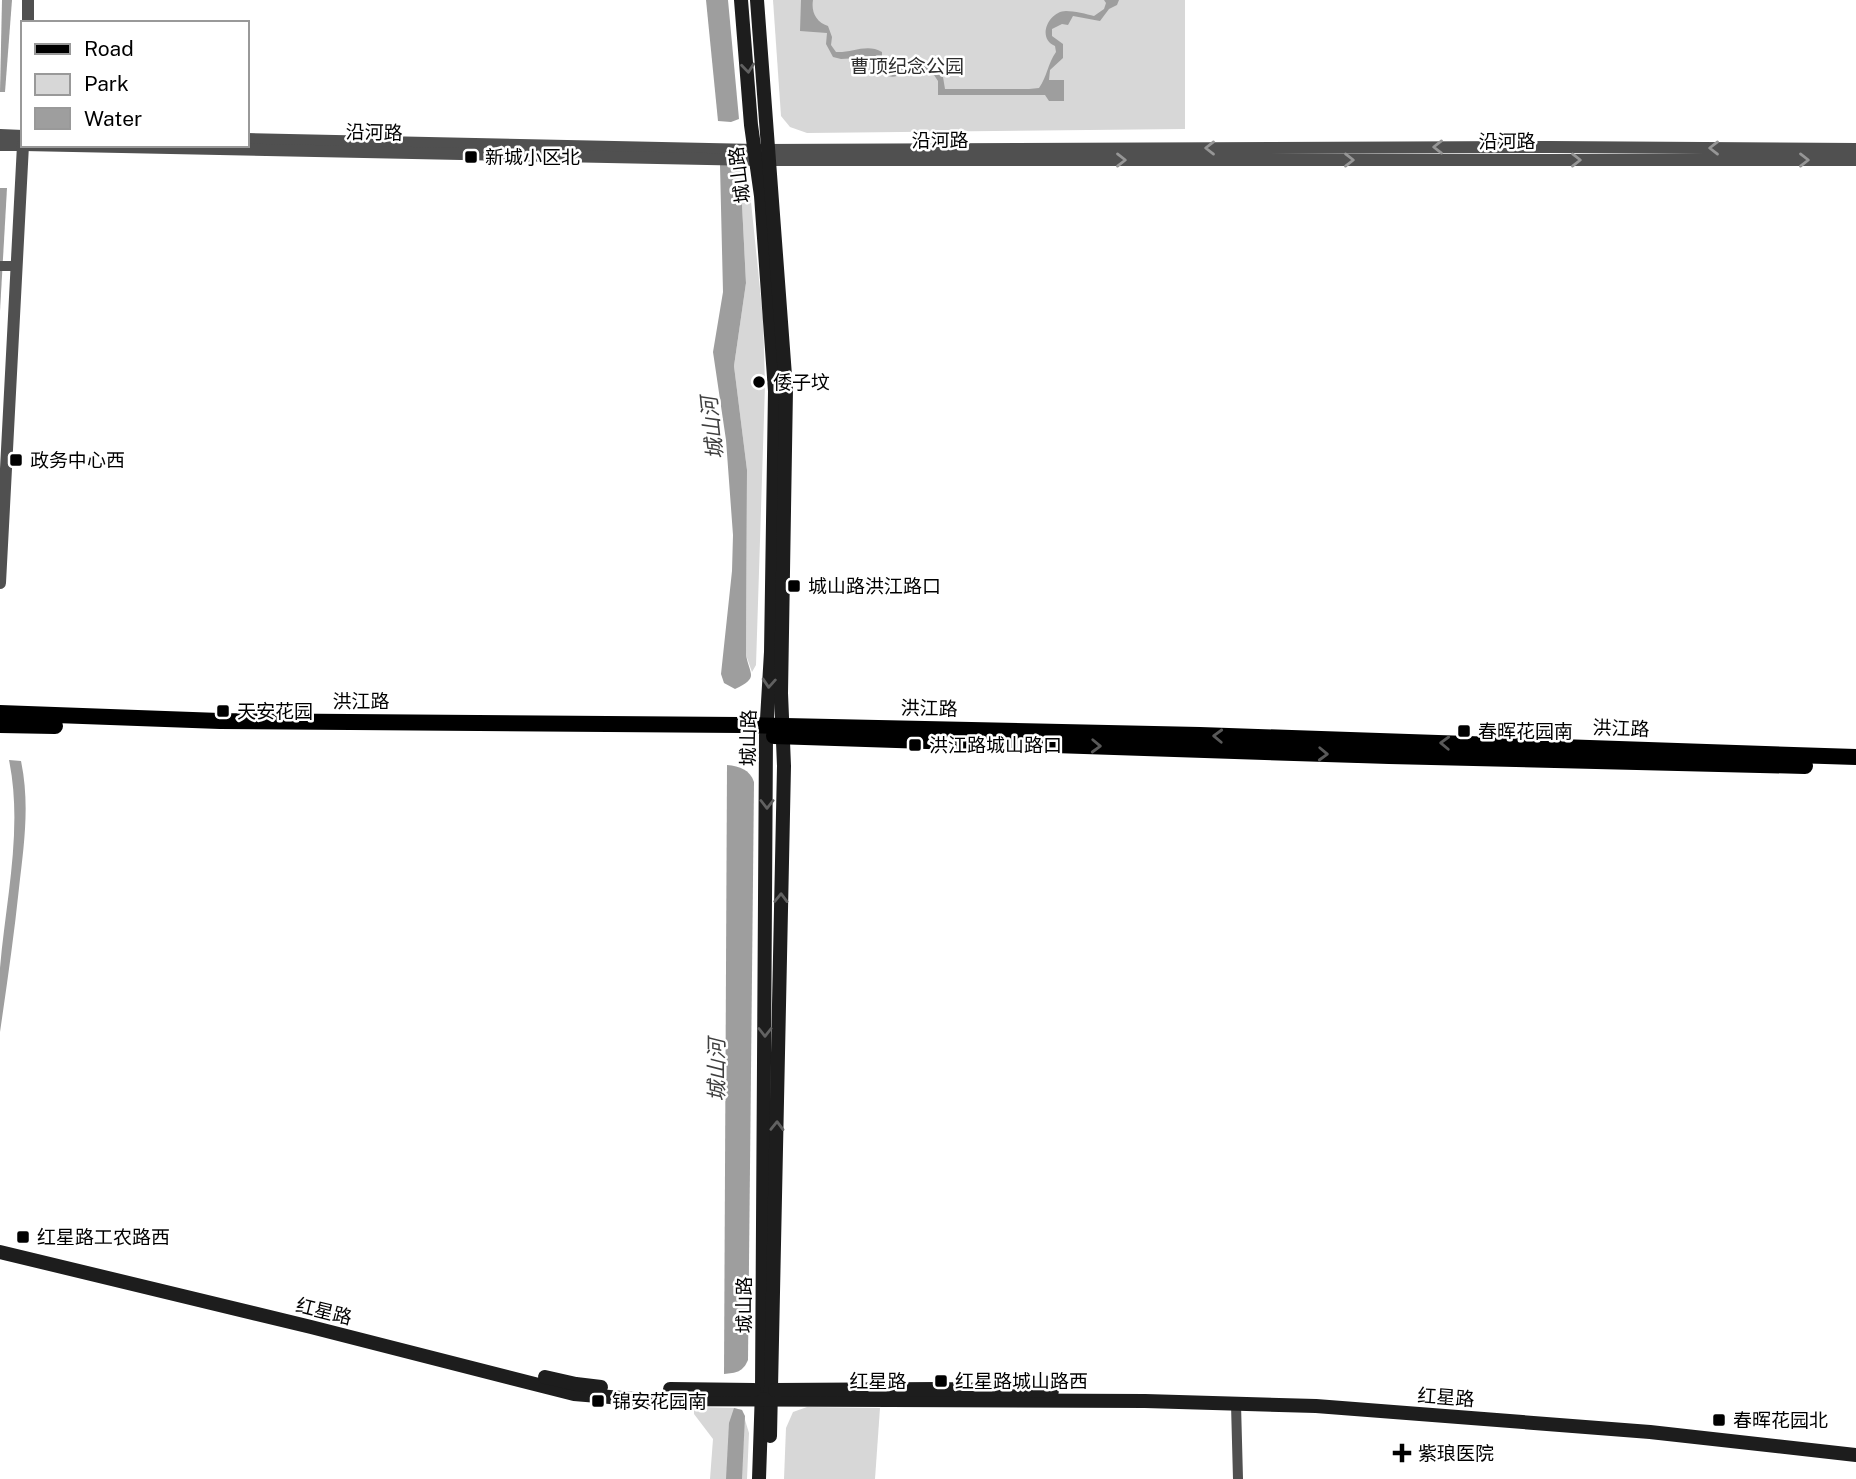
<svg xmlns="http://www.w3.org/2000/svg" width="1856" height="1479" font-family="'Public Sans','Noto Sans SC',sans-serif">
	<rect width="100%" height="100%" fill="#fff"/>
	<g fill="#d7d7d7">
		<polygon points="773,0 1185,0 1185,129 807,133 790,127 781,116"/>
		<polygon points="740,165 748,173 763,318 765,385 756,665 752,672 746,655 747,470 734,366 746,283"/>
		<polygon points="694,1407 734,1408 742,1410 749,1433 747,1479 710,1479 713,1439 694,1414"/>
		<polygon points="807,1407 880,1408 875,1479 784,1479 786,1428 793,1412"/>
	</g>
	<g fill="#9e9e9e">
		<polygon points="2,0 12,0 5,92 0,92"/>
		<polygon points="706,0 728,0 739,119 731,122 718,121"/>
		<path d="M 801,0 L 813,0 C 811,12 816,22 828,26 L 832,37 L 831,45 L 836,52 C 852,53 867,43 882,52 L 882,66 L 894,70 L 908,61 L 928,66 L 943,77 L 945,89 L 1029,89 L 1039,88 C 1047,77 1048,63 1056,52 L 1055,46 C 1036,38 1049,11 1066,11 C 1074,11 1087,14 1094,16 L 1104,9 L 1106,3 L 1104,0 L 1119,0 L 1117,5 L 1109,9 L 1100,21 L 1073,16 L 1068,25 L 1062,24 L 1052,29 L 1052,36 L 1063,44 L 1063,58 L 1050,70 L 1049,80 L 1064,80 L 1064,101 L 1049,101 L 1045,95 L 938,95 L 938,81 L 932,72 L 911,67 C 900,73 897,81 883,74 L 878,60 L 874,57 L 841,59 L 833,57 L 826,44 L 827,33 L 800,31 Z"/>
		<path d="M 720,165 L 740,165 L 746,283 L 734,366 L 747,470 L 746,655 C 750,676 759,677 735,689 L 724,683 L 721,674 L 732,571 L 733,535 L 726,440 L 713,352 L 723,292 Z"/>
		<polygon points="0,188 7,188 0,311"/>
		<path d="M 9,760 L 21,761 C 30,804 24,845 19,888 C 14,936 7,984 0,1032 C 0,1011 0,989 0,968 C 6,899 23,828 9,760 Z"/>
		<path d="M 727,765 C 740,766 750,770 754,782 L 748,1360 C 743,1372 736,1373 724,1374 Z"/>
		<polygon points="734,1408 742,1410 745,1416 742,1479 726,1479 729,1423"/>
	</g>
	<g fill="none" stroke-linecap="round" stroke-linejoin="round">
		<g stroke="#505050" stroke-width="10">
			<polyline points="0,266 17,266"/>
			<polyline points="1236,1404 1238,1479"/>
		</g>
		<g stroke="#505050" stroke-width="12">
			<polyline points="28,23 28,0"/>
			<polyline points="0,135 23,136"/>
			<polyline points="247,139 756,150 1550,147 1856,149"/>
			<polyline points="0,145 23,145"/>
			<polyline points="24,145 757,160 1856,160"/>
			<polyline points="0,583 23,145"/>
		</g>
		<g stroke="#1d1d1d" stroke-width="14">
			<polyline points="741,0 751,125 761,196 775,391 771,652 766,736 762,1390 759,1479"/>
			<polyline points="757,0 786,389 781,693 784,766 770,1436"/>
			<polyline points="0,1252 311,1327 574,1394 634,1399 1145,1401 1316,1406 1650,1432 1856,1455"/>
			<polyline points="545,1377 576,1384 601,1387"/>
			<polyline points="670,1389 754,1390"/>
			<polyline points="775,1390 938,1389 1052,1391"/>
		</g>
		<g stroke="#000" stroke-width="16">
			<polyline points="0,713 220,721 740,725 1200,735 1856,757"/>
			<polyline points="0,725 55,726"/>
			<polyline points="774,736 1389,756 1805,766"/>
		</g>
	</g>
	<defs><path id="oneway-chevron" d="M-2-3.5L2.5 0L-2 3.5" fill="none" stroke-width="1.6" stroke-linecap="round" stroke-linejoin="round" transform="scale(1.75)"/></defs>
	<g stroke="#616161">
		<use href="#oneway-chevron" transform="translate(748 68) rotate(84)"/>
		<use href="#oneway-chevron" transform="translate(769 683) rotate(94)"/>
		<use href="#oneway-chevron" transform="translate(767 804) rotate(90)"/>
		<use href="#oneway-chevron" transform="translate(781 898) rotate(-89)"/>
		<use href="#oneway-chevron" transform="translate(765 1032) rotate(90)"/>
		<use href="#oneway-chevron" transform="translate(777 1126) rotate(-89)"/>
	</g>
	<g stroke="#969696">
		<use href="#oneway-chevron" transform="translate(1438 147) rotate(180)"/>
		<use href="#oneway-chevron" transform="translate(1210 148) rotate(180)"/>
		<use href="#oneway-chevron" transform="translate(1714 148) rotate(-180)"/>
		<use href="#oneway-chevron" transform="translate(1121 160)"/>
		<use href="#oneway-chevron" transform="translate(1349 160)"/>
		<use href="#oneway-chevron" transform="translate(1576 160)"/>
		<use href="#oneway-chevron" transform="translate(1804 160)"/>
	</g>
	<g stroke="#595959">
		<use href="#oneway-chevron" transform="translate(1218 736) rotate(-178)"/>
		<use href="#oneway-chevron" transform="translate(1445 743) rotate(-178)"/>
		<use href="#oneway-chevron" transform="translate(1096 746) rotate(2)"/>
		<use href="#oneway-chevron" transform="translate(1323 754) rotate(2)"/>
	</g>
	<g fill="#000" stroke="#fff" stroke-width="2.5">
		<rect x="464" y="150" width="14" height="14" rx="3.5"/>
		<circle cx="759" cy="382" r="7"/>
		<rect x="9" y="453" width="14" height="14" rx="3.5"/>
		<rect x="787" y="579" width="14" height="14" rx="3.5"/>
		<rect x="216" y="704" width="14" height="14" rx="3.5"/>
		<rect x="1457" y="724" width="14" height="14" rx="3.5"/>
		<rect x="908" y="738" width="14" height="14" rx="3.5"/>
		<rect x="16" y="1230" width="14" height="14" rx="3.5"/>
		<rect x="934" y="1374" width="14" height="14" rx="3.5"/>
		<rect x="591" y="1394" width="14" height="14" rx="3.5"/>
		<rect x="1712" y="1413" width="14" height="14" rx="3.5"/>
		<path d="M1398.5 1442.5h7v7h7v7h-7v7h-7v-7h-7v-7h7z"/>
	</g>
	<g text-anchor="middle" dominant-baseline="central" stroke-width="5" stroke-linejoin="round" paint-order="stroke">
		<g font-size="19" fill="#2e2e2e" stroke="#fff">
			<text x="907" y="66">曹顶纪念公园</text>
		</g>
		<g font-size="19" fill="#000" stroke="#fff">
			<text transform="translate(374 132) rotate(1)">沿河路</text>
			<text x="940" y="140">沿河路</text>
			<text x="1507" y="141">沿河路</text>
			<text transform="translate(739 175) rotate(-97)">城山路</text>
			<text x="361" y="701">洪江路</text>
			<text transform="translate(929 708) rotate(1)">洪江路</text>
			<text transform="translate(1621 728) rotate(2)">洪江路</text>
			<text transform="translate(748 738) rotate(-89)">城山路</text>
			<text transform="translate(744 1305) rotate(-90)">城山路</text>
			<text transform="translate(324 1311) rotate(14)">红星路</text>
			<text x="878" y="1381">红星路</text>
			<text transform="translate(1446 1397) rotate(4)">红星路</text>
		</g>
		<g font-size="19" fill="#000" stroke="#fff" text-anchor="start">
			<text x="485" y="157">新城小区北</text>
			<text x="773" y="382">倭子坟</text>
			<text x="30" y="460">政务中心西</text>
			<text x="808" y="586">城山路洪江路口</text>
			<text x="237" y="711">天安花园</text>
			<text x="1478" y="731">春晖花园南</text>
			<text x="929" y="745">洪江路城山路口</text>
			<text x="37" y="1237">红星路工农路西</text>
			<text x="955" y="1381">红星路城山路西</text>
			<text x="612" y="1401">锦安花园南</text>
			<text x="1733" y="1420">春晖花园北</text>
			<text x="1418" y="1453">紫琅医院</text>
		</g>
		<g font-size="21" font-style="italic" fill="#3f3f3f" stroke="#fff">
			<text transform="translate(712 428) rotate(-96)">城山河</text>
			<text transform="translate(716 1070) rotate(-90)">城山河</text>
		</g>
	</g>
	<rect x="21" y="21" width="228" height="126" fill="#ffffff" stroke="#999999" stroke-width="2"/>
	<rect x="35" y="44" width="35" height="10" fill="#000000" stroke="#999999" stroke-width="2"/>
	<text x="84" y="56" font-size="21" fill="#000000">Road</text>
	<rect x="35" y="74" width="35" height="21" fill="#d7d7d7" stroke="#999999" stroke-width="2"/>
	<text x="84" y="91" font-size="21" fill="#000000">Park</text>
	<rect x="35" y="108" width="35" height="21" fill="#9e9e9e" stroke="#999999" stroke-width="2"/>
	<text x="84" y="126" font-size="21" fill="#000000">Water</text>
</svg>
